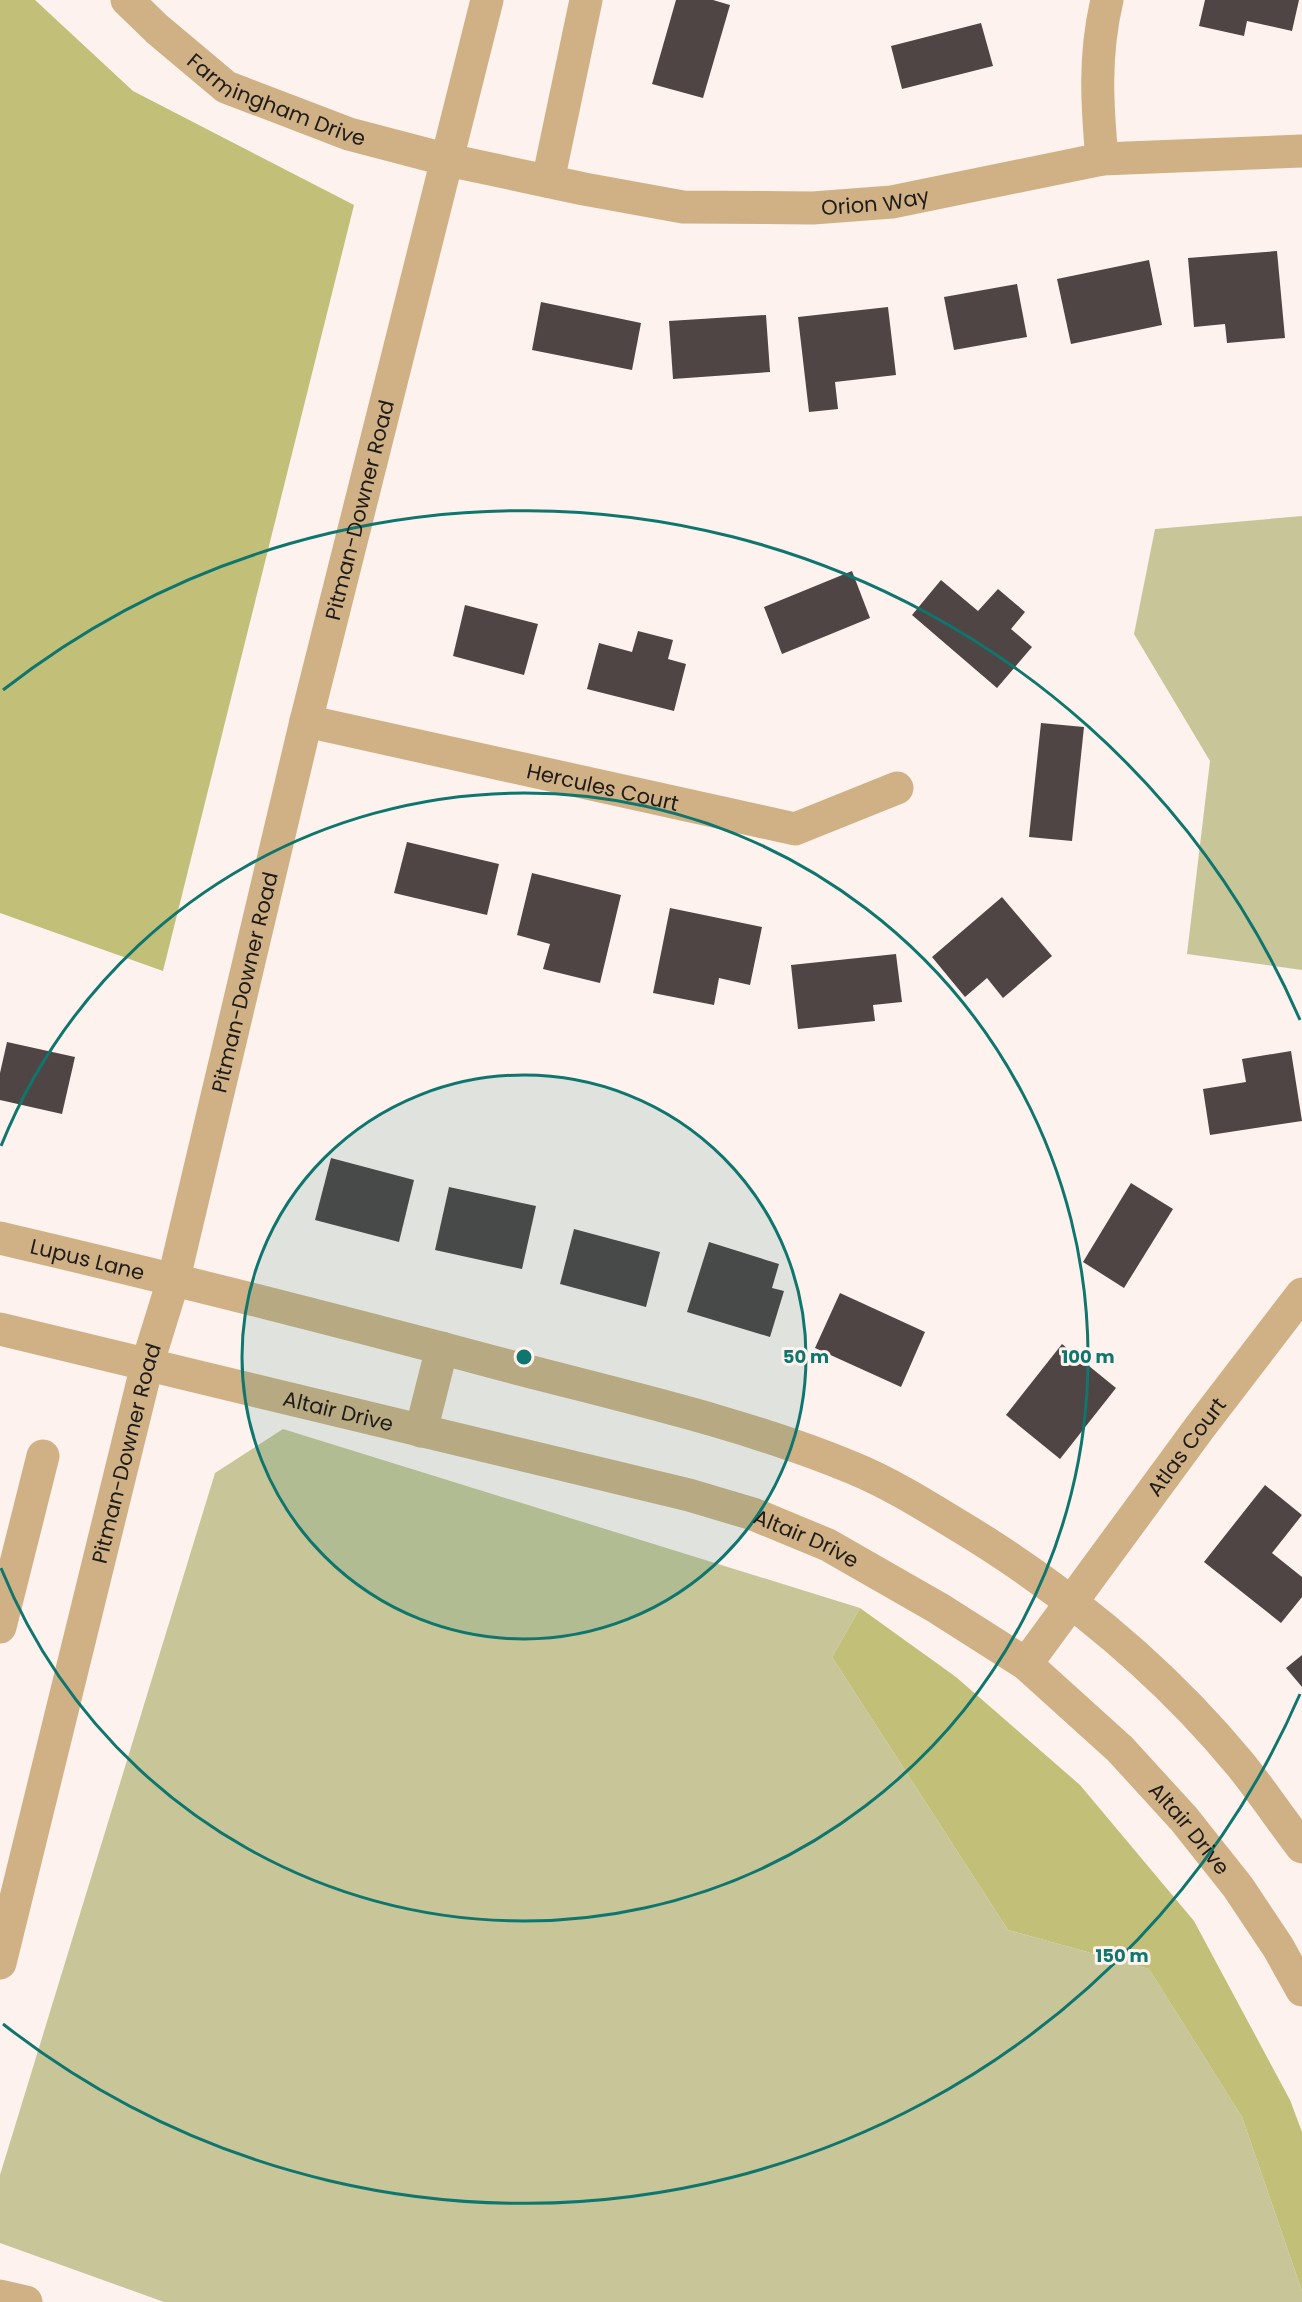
<svg xmlns="http://www.w3.org/2000/svg" width="1302" height="2302" font-family="Poppins,sans-serif">
	<rect width="100%" height="100%" fill="#fdf2ed"/>
	<g fill="#c8c698">
		<polygon points="1302,516 1302,970 1187,954 1210,761 1134,634 1155,529"/>
		<polygon points="283,1429 860,1608 832,1657 1008,1930 1149,1969 1242,2117 1302,2291 1302,2302 164,2302 0,2243 0,2175 215,1473"/>
	</g>
	<g fill="#c2bf78">
		<polygon points="0,0 35,0 133,91 354,205 163,971 0,913"/>
		<polygon points="860,1608 956,1677 1080,1785 1194,1921 1290,2100 1302,2132 1302,2291 1242,2117 1149,1969 1008,1930 832,1657"/>
	</g>
	<g fill="#4f4545">
		<polygon points="676,0 713,0 730,5 703,98 652,84"/>
		<polygon points="1205,0 1299,0 1292,31 1247,21 1244,36 1199,26"/>
		<polygon points="981,23 993,66 902,89 891,46"/>
		<polygon points="1277,251 1285,338 1227,343 1225,324 1194,327 1188,258"/>
		<polygon points="1149,260 1162,325 1071,344 1057,279"/>
		<polygon points="1017,284 1027,337 954,350 944,297"/>
		<polygon points="541,302 641,323 632,370 532,350"/>
		<polygon points="888,307 896,375 835,382 838,409 809,412 798,317"/>
		<polygon points="766,315 770,372 673,379 669,321"/>
		<polygon points="852,571 870,618 782,654 764,607"/>
		<polygon points="941,580 978,611 998,589 1025,612 1011,629 1032,647 997,688 912,615"/>
		<polygon points="465,605 538,624 524,675 453,656"/>
		<polygon points="638,631 673,640 668,659 686,664 674,711 587,689 599,643 632,652"/>
		<polygon points="1041,723 1084,727 1072,841 1029,837"/>
		<polygon points="407,842 499,864 487,915 394,893"/>
		<polygon points="532,873 621,895 600,983 543,969 550,944 517,935"/>
		<polygon points="1002,897 1052,956 1003,998 987,978 965,997 932,957"/>
		<polygon points="670,908 762,927 750,985 719,978 714,1005 653,993"/>
		<polygon points="896,954 902,1002 873,1005 875,1021 798,1029 791,965"/>
		<polygon points="7,1042 75,1057 62,1114 0,1100 0,1073"/>
		<polygon points="1291,1051 1302,1121 1210,1135 1203,1089 1246,1082 1242,1059"/>
		<polygon points="331,1158 414,1180 399,1242 315,1220"/>
		<polygon points="1131,1183 1173,1209 1124,1288 1083,1262"/>
		<polygon points="449,1187 536,1206 522,1269 435,1250"/>
		<polygon points="574,1229 660,1252 646,1307 560,1284"/>
		<polygon points="709,1242 779,1264 772,1288 784,1291 770,1337 687,1312"/>
		<polygon points="840,1293 925,1332 901,1387 815,1348"/>
		<polygon points="1062,1344 1116,1388 1060,1459 1006,1415"/>
		<polygon points="1265,1485 1302,1515 1272,1553 1302,1577 1302,1597 1281,1623 1204,1562"/>
		<polygon points="1302,1655 1302,1687 1286,1668"/>
	</g>
	<g fill="none" stroke-linecap="round" stroke-linejoin="round">
		<g stroke="#cfb185" stroke-width="33">
			<path id="s1" d="M 127,0 L 157,29 L 226,87 L 349,134 L 448,160 L 584,189 L 683,207 L 813,208 L 892,202 L 1102,159 L 1302,151"/>
			<path d="M 1102,159 C 1097,104 1094,55 1107,0"/>
			<polyline points="548,181 586,0"/>
			<path id="s2" d="M 306,721 L 795,829 L 897,788"/>
			<path id="s3" d="M 0,1238 C 167,1277 332,1319 497,1363 C 617,1395 739,1421 853,1468 C 887,1482 920,1502 951,1521 C 1060,1586 1159,1666 1240,1764 C 1262,1791 1281,1820 1302,1847"/>
			<path id="s4" d="M 0,1329 L 689,1495 L 753,1514 L 828,1545 L 938,1608 L 1026,1664 L 1120,1749 L 1184,1819 L 1238,1887 L 1278,1947 L 1302,1990"/>
			<polyline points="421,1431 442,1348"/>
			<polyline points="0,1627 43,1456"/>
			<path id="s5" d="M 1026,1664 L 1200,1427 L 1302,1294"/>
			<path id="s6" d="M 0,1963 L 147,1365 L 174,1278 L 306,721 L 487,0"/>
			<polyline points="0,2296 26,2302"/>
		</g>
	</g>
	<circle cx="524" cy="1357" r="282" fill="#0f766e" fill-opacity=".12"/>
	<g fill="none" stroke="#0f766e" stroke-width="3">
		<circle cx="524" cy="1357" r="282"/>
		<path d="M1 1146A564 564 0 1 1 1 1568"/>
		<path d="M1300 1694A846 846 0 0 1 3 2024M3 690A846 846 0 0 1 1300 1020"/>
	</g>
	<g text-anchor="middle" dominant-baseline="central" stroke-width="6" stroke-linejoin="round" paint-order="stroke">
		<g font-size="21" fill="#1f1b19" stroke="#fdf2ed">
			<text stroke="none"><textPath href="#s1" startOffset="183">Farmingham Drive</textPath></text>
			<text stroke="none"><textPath href="#s1" startOffset="798">Orion Way</textPath></text>
			<text stroke="none"><textPath href="#s6" startOffset="1497">Pitman-Downer Road</textPath></text>
			<text stroke="none"><textPath href="#s2" startOffset="304">Hercules Court</textPath></text>
			<text stroke="none"><textPath href="#s6" startOffset="1011">Pitman-Downer Road</textPath></text>
			<text stroke="none"><textPath href="#s3" startOffset="90">Lupus Lane</textPath></text>
			<text stroke="none"><textPath href="#s4" startOffset="348">Altair Drive</textPath></text>
			<text stroke="none"><textPath href="#s5" startOffset="270">Atlas Court</textPath></text>
			<text stroke="none"><textPath href="#s6" startOffset="525">Pitman-Downer Road</textPath></text>
			<text stroke="none"><textPath href="#s4" startOffset="834">Altair Drive</textPath></text>
			<text stroke="none"><textPath href="#s4" startOffset="1320">Altair Drive</textPath></text>
		</g>
	</g>
	<circle cx="524" cy="1357" r="9" fill="#0f766e" stroke="#fdf2ed" stroke-width="3"/>
	<g font-size="18" text-anchor="middle" font-weight="bold" fill="#0f766e" stroke="#fdf2ed" stroke-width="6" stroke-linejoin="round" paint-order="stroke">
		<text x="806" y="1363">50 m</text>
		<text x="1088" y="1363">100 m</text>
		<text x="1122" y="1962">150 m</text>
	</g>
</svg>
